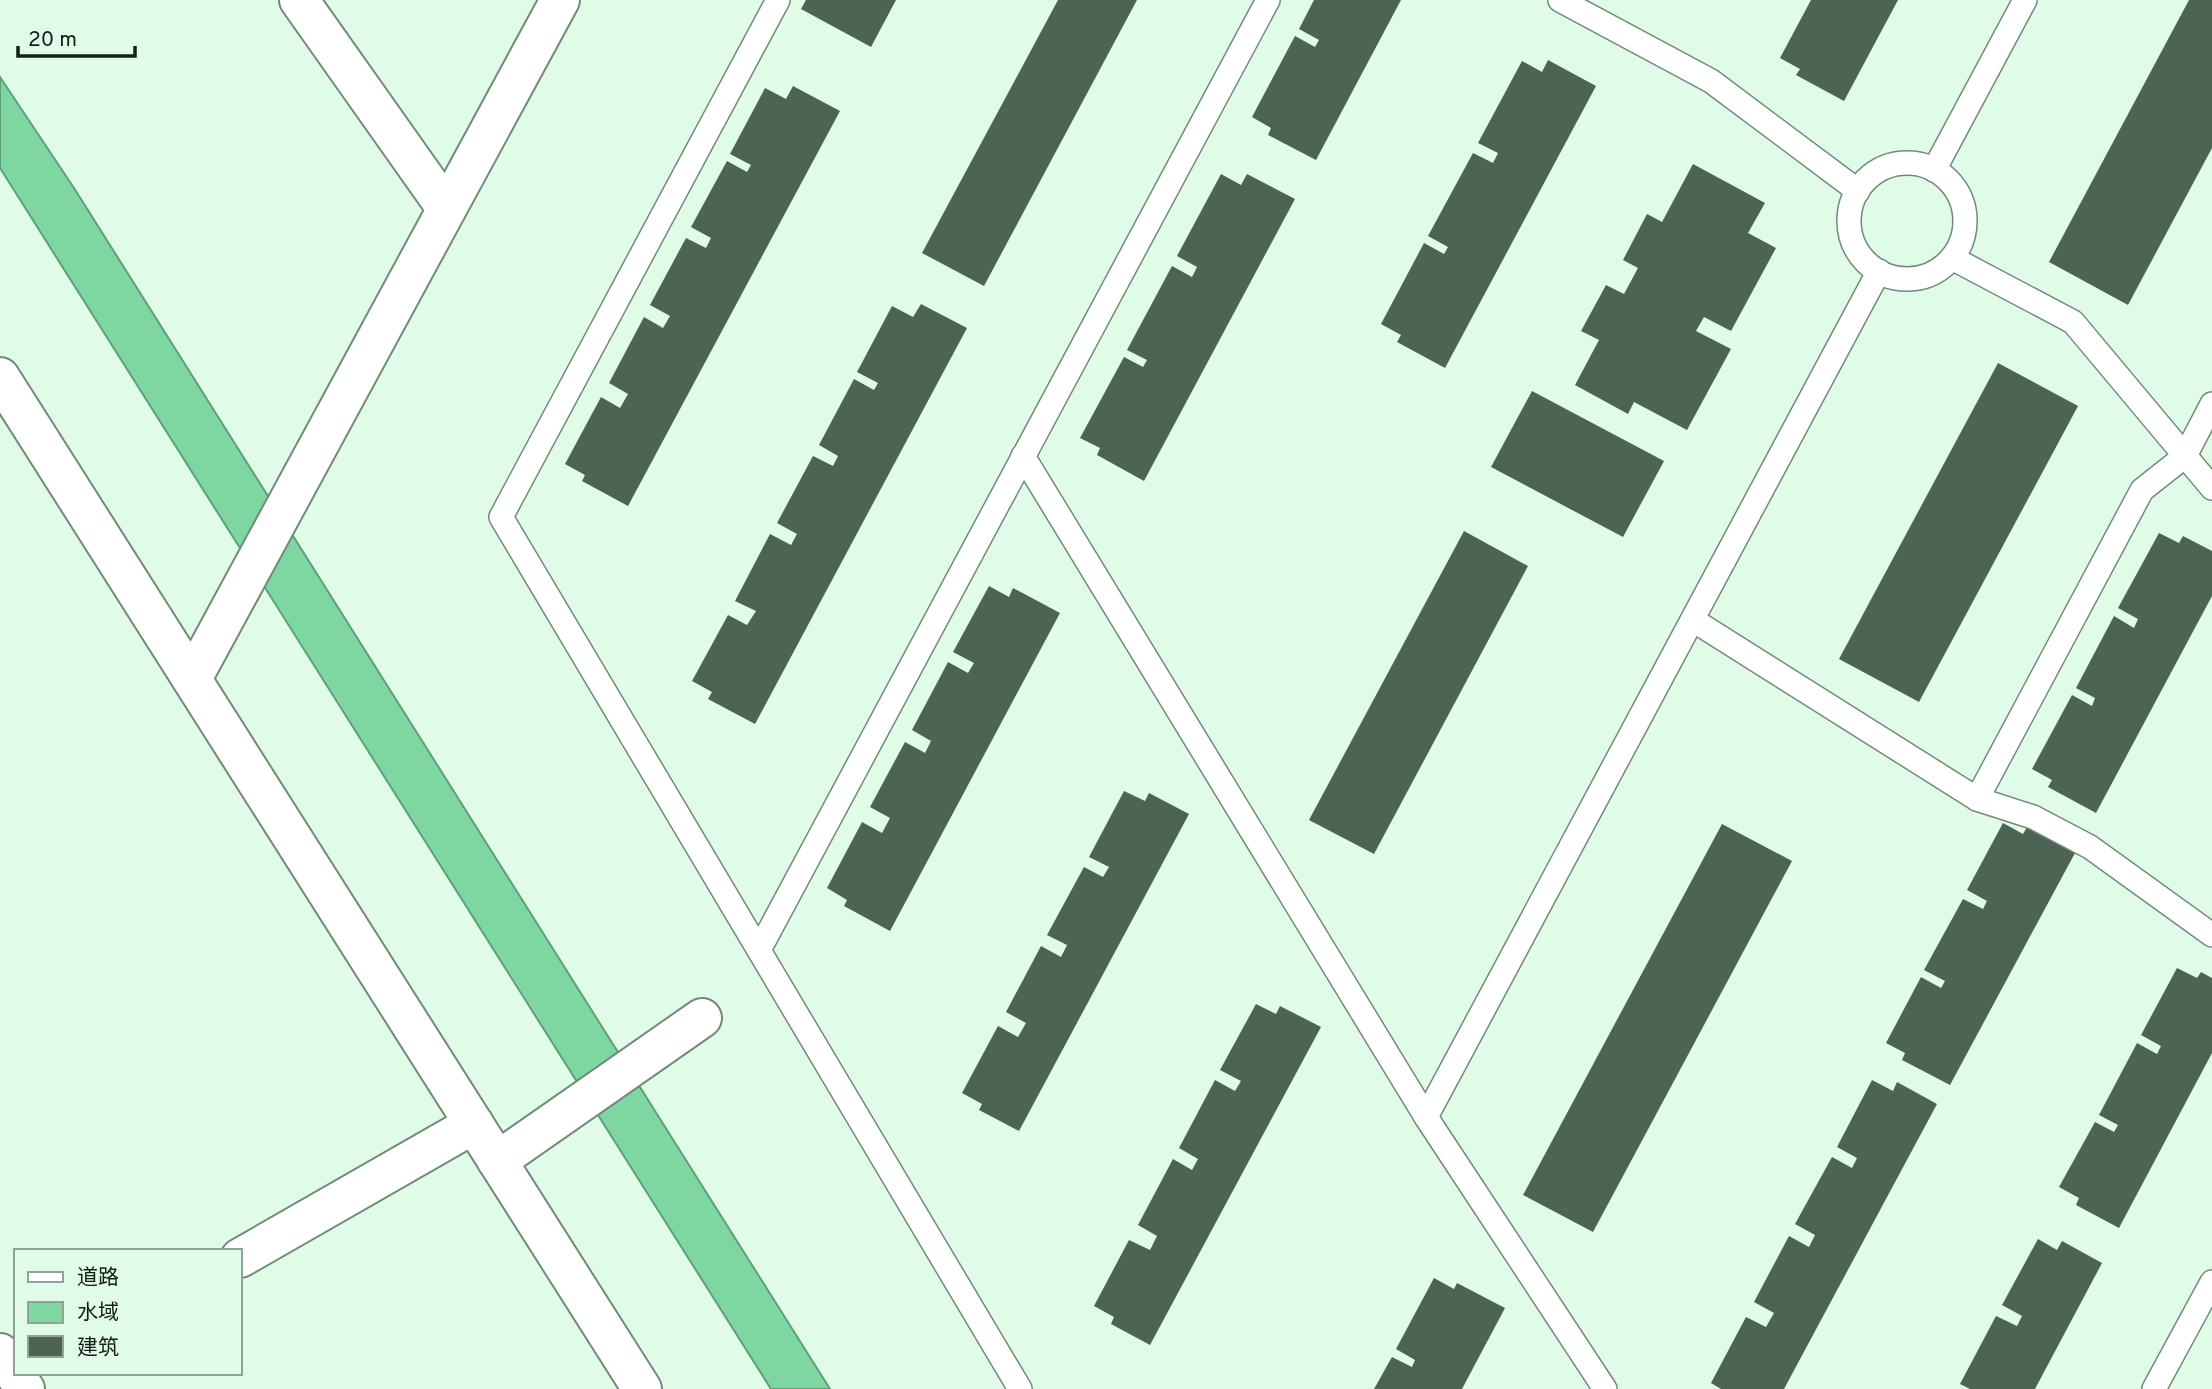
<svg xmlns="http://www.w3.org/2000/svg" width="2212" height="1389" font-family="Overpass,'Noto Sans SC',sans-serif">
	<rect width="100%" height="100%" fill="#e0fce9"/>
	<polygon fill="#7ed7a0" stroke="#5ea077" stroke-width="2" points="0,77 74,188 830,1389 771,1389 0,168"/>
	<g fill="#4b6453">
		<polygon points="806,0 896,0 871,47 801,9"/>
		<polygon points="1058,0 1137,0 984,286 922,253"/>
		<polygon points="1314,0 1401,0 1316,160 1268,135 1271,128 1252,117 1295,36 1315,47 1319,40 1299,29"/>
		<polygon points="1811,0 1898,0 1844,101 1796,75 1800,69 1780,58"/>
		<polygon points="2189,0 2212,0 2212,148 2128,305 2049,262"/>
		<polygon points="1548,60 1596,86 1445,368 1397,342 1401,335 1381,324 1424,243 1444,254 1448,247 1428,236 1473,153 1493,163 1498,153 1478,143 1522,61 1542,72"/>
		<polygon points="793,86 840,111 628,506 582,481 585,475 565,464 601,397 620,408 628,394 609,383 644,317 663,328 670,316 650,305 686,238 706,248 711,238 691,227 727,161 747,172 751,165 730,154 765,88 786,99"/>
		<polygon points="1693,164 1765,203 1748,233 1776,248 1731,331 1704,317 1696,331 1731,349 1687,430 1634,402 1628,414 1575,385 1599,340 1581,331 1606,285 1624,294 1638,268 1623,260 1647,214 1662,222"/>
		<polygon points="1221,174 1241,185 1247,174 1295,199 1144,481 1097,455 1100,448 1080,438 1124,357 1143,367 1147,360 1127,350 1172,266 1192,277 1197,267 1177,256"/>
		<polygon points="921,304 967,328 755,724 708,699 712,692 692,681 728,615 747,625 756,611 735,601 770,534 791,545 797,534 777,523 813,456 833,466 838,456 819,445 854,379 874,390 878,383 857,372 892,306 913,317"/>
		<polygon points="1998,363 2078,406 1919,702 1839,659"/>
		<polygon points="1532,391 1664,461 1623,537 1491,467"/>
		<polygon points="1464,531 1528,566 1374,854 1309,820"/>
		<polygon points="2159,533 2179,543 2183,536 2212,551 2212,596 2096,813 2048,787 2052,780 2032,769 2072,695 2092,706 2095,698 2076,688 2114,616 2134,628 2138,619 2118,608"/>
		<polygon points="989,586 1009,597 1013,588 1060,613 890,931 844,906 847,900 827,888 862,822 882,833 890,818 870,807 905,742 925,753 931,741 912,730 948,662 968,673 974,663 953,652"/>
		<polygon points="1124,791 1145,801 1149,793 1189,814 1019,1131 979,1110 982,1104 962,1093 998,1026 1018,1037 1026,1023 1006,1012 1041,946 1061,957 1067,945 1047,935 1084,867 1103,877 1109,867 1089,857"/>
		<polygon points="2003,823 2023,834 2027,827 2075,853 1950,1085 1902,1060 1905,1053 1886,1043 1921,977 1941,988 1945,981 1924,970 1963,899 1983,909 1987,901 1967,890"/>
		<polygon points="1722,824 1792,861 1593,1232 1523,1195"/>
		<polygon points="2177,968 2197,978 2201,972 2212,978 2212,1053 2119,1228 2076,1205 2079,1198 2059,1187 2095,1122 2114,1132 2118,1125 2099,1115 2137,1043 2157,1054 2161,1046 2141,1035"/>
		<polygon points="1256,1004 1276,1014 1280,1006 1321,1027 1150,1345 1111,1324 1114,1317 1094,1306 1129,1240 1150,1250 1157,1236 1138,1225 1173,1159 1192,1170 1198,1159 1179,1148 1215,1080 1235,1091 1241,1081 1220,1070"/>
		<polygon points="1872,1080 1893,1091 1897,1082 1937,1104 1784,1389 1721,1389 1711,1383 1746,1317 1766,1327 1774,1313 1754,1302 1789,1236 1809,1247 1815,1235 1795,1224 1832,1157 1852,1168 1857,1158 1837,1147"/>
		<polygon points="2038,1239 2057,1250 2062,1241 2102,1263 2035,1389 1970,1389 1960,1384 1996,1316 2017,1326 2022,1316 2002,1305"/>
		<polygon points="1434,1278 1454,1289 1457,1283 1505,1308 1462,1389 1374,1389 1392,1357 1412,1367 1415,1360 1396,1349"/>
	</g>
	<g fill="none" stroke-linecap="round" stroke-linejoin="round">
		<defs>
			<g id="lane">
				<polyline points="778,0 501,517 1020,1389"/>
				<polyline points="1560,0 1711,81 1858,191"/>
				<circle cx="1907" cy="221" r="58"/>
				<polyline points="1934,170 2025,0"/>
				<polyline points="1952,258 2073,322 2212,488"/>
				<polyline points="1023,456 1426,1117 1605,1389"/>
				<polyline points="1693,620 1977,799 2033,817 2090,847 2212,935"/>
				<polyline points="1977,799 2142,490 2185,456 2212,404"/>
				<polyline points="759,950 1268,0"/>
				<polyline points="1426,1117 1879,271"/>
				<polyline points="2154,1389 2212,1282"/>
			</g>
			<g id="street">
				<polyline points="299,0 446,208"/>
				<polyline points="0,377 642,1389"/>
				<polyline points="497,1161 702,1018"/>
				<polyline points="240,1258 474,1124"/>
				<polyline points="0,1353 25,1389"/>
			</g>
			<polyline id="secondary" points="192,679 560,0"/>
		</defs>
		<use href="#lane" stroke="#718b79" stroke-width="26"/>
		<use href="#street" stroke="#718b79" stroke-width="42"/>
		<use href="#secondary" stroke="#718b79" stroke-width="42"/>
		<use href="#lane" stroke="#fff" stroke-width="23"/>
		<use href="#street" stroke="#fff" stroke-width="38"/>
		<use href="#secondary" stroke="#fff" stroke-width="38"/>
	</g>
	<rect x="14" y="1249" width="228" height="126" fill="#e0fce9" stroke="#8fa495" stroke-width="2"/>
	<rect x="28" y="1272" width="35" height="10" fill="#ffffff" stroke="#8fa495" stroke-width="2"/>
	<text x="77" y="1284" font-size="21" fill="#151f18">道路</text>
	<rect x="28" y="1302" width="35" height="21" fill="#7ed7a0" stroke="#8fa495" stroke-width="2"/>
	<text x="77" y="1319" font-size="21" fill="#151f18">水域</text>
	<rect x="28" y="1336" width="35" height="21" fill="#4b6453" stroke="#8fa495" stroke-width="2"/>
	<text x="77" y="1354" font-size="21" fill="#151f18">建筑</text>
	<path d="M18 46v10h117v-10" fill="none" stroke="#151f18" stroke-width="3.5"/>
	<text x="28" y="46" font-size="21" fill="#151f18" stroke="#e0fce9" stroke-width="5" paint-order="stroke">20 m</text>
</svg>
